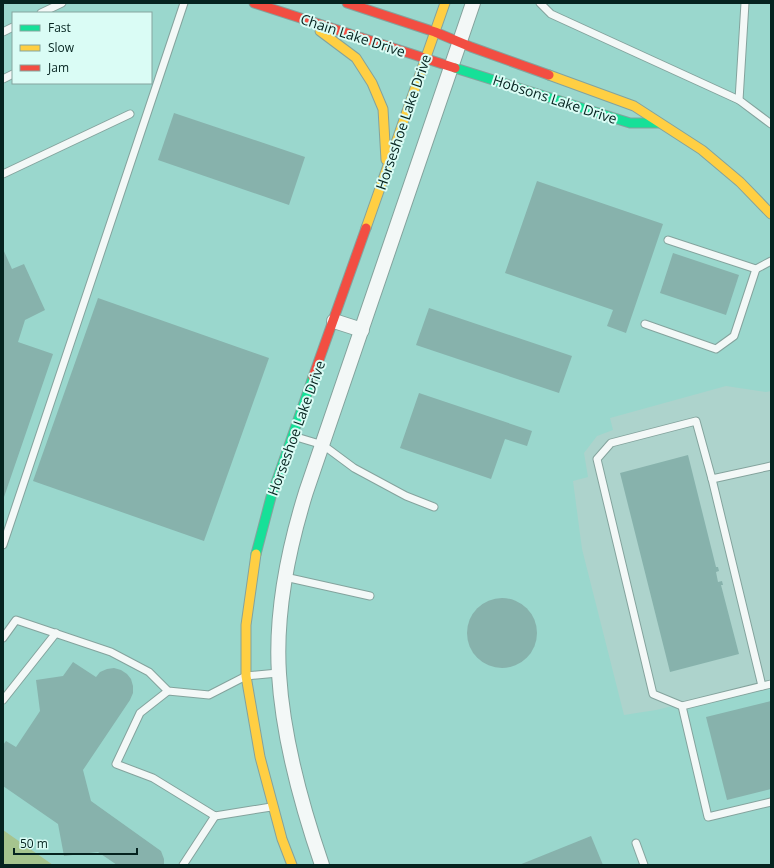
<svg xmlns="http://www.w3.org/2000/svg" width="774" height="868" font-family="'Open Sans',sans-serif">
	<rect width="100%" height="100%" fill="#add3cc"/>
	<path fill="#9ad7cd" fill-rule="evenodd" d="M 3,3 L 771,3 L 771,391 L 766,392 L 726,386 L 610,418 L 613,430 L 597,436 L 584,453 L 588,477 L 573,481 L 582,549 L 624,715 L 656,710 L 771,682 L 771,865 L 53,865 L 3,830 ZM 13,13 L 151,13 L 151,83 L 13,83 Z"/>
	<polygon fill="#a5c48e" points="3,830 53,865 3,865"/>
	<g fill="#87b2ac">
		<polygon points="174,113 305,157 289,205 158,160"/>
		<polygon points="537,181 663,224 626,333 607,326 613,310 505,273"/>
		<polygon points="3,249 12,269 24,264 45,310 25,320 18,342 53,354 3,500"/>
		<polygon points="673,253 739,275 726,315 660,293"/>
		<polygon points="98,298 269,358 204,541 33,481"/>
		<polygon points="429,308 572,356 559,393 416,345"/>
		<polygon points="419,393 532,431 527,446 505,439 491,479 400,448"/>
		<polygon points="688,455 716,567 718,567 719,571 716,572 718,582 722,581 723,585 721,585 739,654 670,672 620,473"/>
		<circle cx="502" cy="633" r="35"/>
		<polygon points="73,662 96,677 100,672 107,669 114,668 121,670 127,674 131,679 133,686 133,693 130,700 83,770 91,801 161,851 164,859 164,865 117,865 98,852 64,856 58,824 3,786 3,745 6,741 16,747 40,711 36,680 63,676"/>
		<polygon points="771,701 771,789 727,800 706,717"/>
		<polygon points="591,836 603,865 519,865"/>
	</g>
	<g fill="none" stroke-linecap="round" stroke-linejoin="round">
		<defs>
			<g id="lane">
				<polyline points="540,3 551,14 739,100"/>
				<polyline points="745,3 739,100 771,124"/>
				<polyline points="41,13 62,3"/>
				<polyline points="3,32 13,27"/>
				<polyline points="3,79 13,74"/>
				<polyline points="3,174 130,114"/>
				<polyline points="668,240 756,269"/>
				<polyline points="645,324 716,349 734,336 756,269 771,261"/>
				<polyline points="293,436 323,445 354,468 406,496 434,507"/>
				<polyline points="712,479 762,686"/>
				<polyline points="3,545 184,3"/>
				<polyline points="285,577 370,596"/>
				<polyline points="3,638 16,620 111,652 149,672 168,691 209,695 246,676 278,673"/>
				<polyline points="771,684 682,706 708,817 771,802"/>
				<polyline points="168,691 140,713 116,764 153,778 215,816 271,807"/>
				<polyline points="3,700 56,633"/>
				<polyline points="682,706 653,694 597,459 611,443 696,421 712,479 771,466"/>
				<polyline points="636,843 644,865"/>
				<polyline points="183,865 215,816"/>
			</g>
			<g id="street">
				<polyline points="334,321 362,330"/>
				<path d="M 322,865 C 301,804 283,739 279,674 C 275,613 288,550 306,492 L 473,3"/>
			</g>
			<g id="fast">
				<polyline points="455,68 630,123 659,123"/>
				<polyline points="256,554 271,497 313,377"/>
			</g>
			<g id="slow">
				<polyline points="320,31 356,58 372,83 383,109 386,160"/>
				<polyline points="549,75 634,106 702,150 740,182 771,214"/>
				<polyline points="366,228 445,3"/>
				<polyline points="256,554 246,625 246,676 260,757 282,839 292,865"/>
			</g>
			<g id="jam">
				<polyline points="254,3 455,68"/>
				<polyline points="347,3 435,32 471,47 549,75"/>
				<polyline points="313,377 366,228"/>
			</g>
		</defs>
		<use href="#lane" stroke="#84a39d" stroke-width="9"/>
		<use href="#street" stroke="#84a39d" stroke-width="16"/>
		<use href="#fast" stroke="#84a39d" stroke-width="11"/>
		<use href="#slow" stroke="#84a39d" stroke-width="11"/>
		<use href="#jam" stroke="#84a39d" stroke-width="11"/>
		<use href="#lane" stroke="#f3f8f7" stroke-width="7"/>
		<use href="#street" stroke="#f3f8f7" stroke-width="14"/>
		<use href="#fast" stroke="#16e098" stroke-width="9"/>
		<use href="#slow" stroke="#ffcf43" stroke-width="9"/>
		<use href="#jam" stroke="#f24e42" stroke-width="9"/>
	</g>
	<g text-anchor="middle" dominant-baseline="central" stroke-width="4" stroke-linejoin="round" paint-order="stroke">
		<g font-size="14" fill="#05231f" stroke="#dafcf5">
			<text transform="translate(353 35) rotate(18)">Chain Lake Drive</text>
			<text transform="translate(555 99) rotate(18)">Hobsons Lake Drive</text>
			<text transform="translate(403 122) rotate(-71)">Horseshoe Lake Drive</text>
			<text transform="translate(296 428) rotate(-70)">Horseshoe Lake Drive</text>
		</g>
	</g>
	<rect width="774" height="868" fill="none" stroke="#05231f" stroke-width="8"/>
	<rect x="12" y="12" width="140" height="72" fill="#dafcf5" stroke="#85a59f"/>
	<rect x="20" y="25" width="20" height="6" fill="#16e098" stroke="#85a59f"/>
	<text x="48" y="32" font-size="12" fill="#05231f">Fast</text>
	<rect x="20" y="45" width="20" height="6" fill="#ffcf43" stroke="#85a59f"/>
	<text x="48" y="52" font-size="12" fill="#05231f">Slow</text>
	<rect x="20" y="65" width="20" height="6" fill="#f24e42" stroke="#85a59f"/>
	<text x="48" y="72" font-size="12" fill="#05231f">Jam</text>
	<path d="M14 848v6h123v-6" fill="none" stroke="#05231f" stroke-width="2"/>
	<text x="20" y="848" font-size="12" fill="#05231f" stroke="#dafcf5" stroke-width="3" paint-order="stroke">50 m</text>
</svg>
